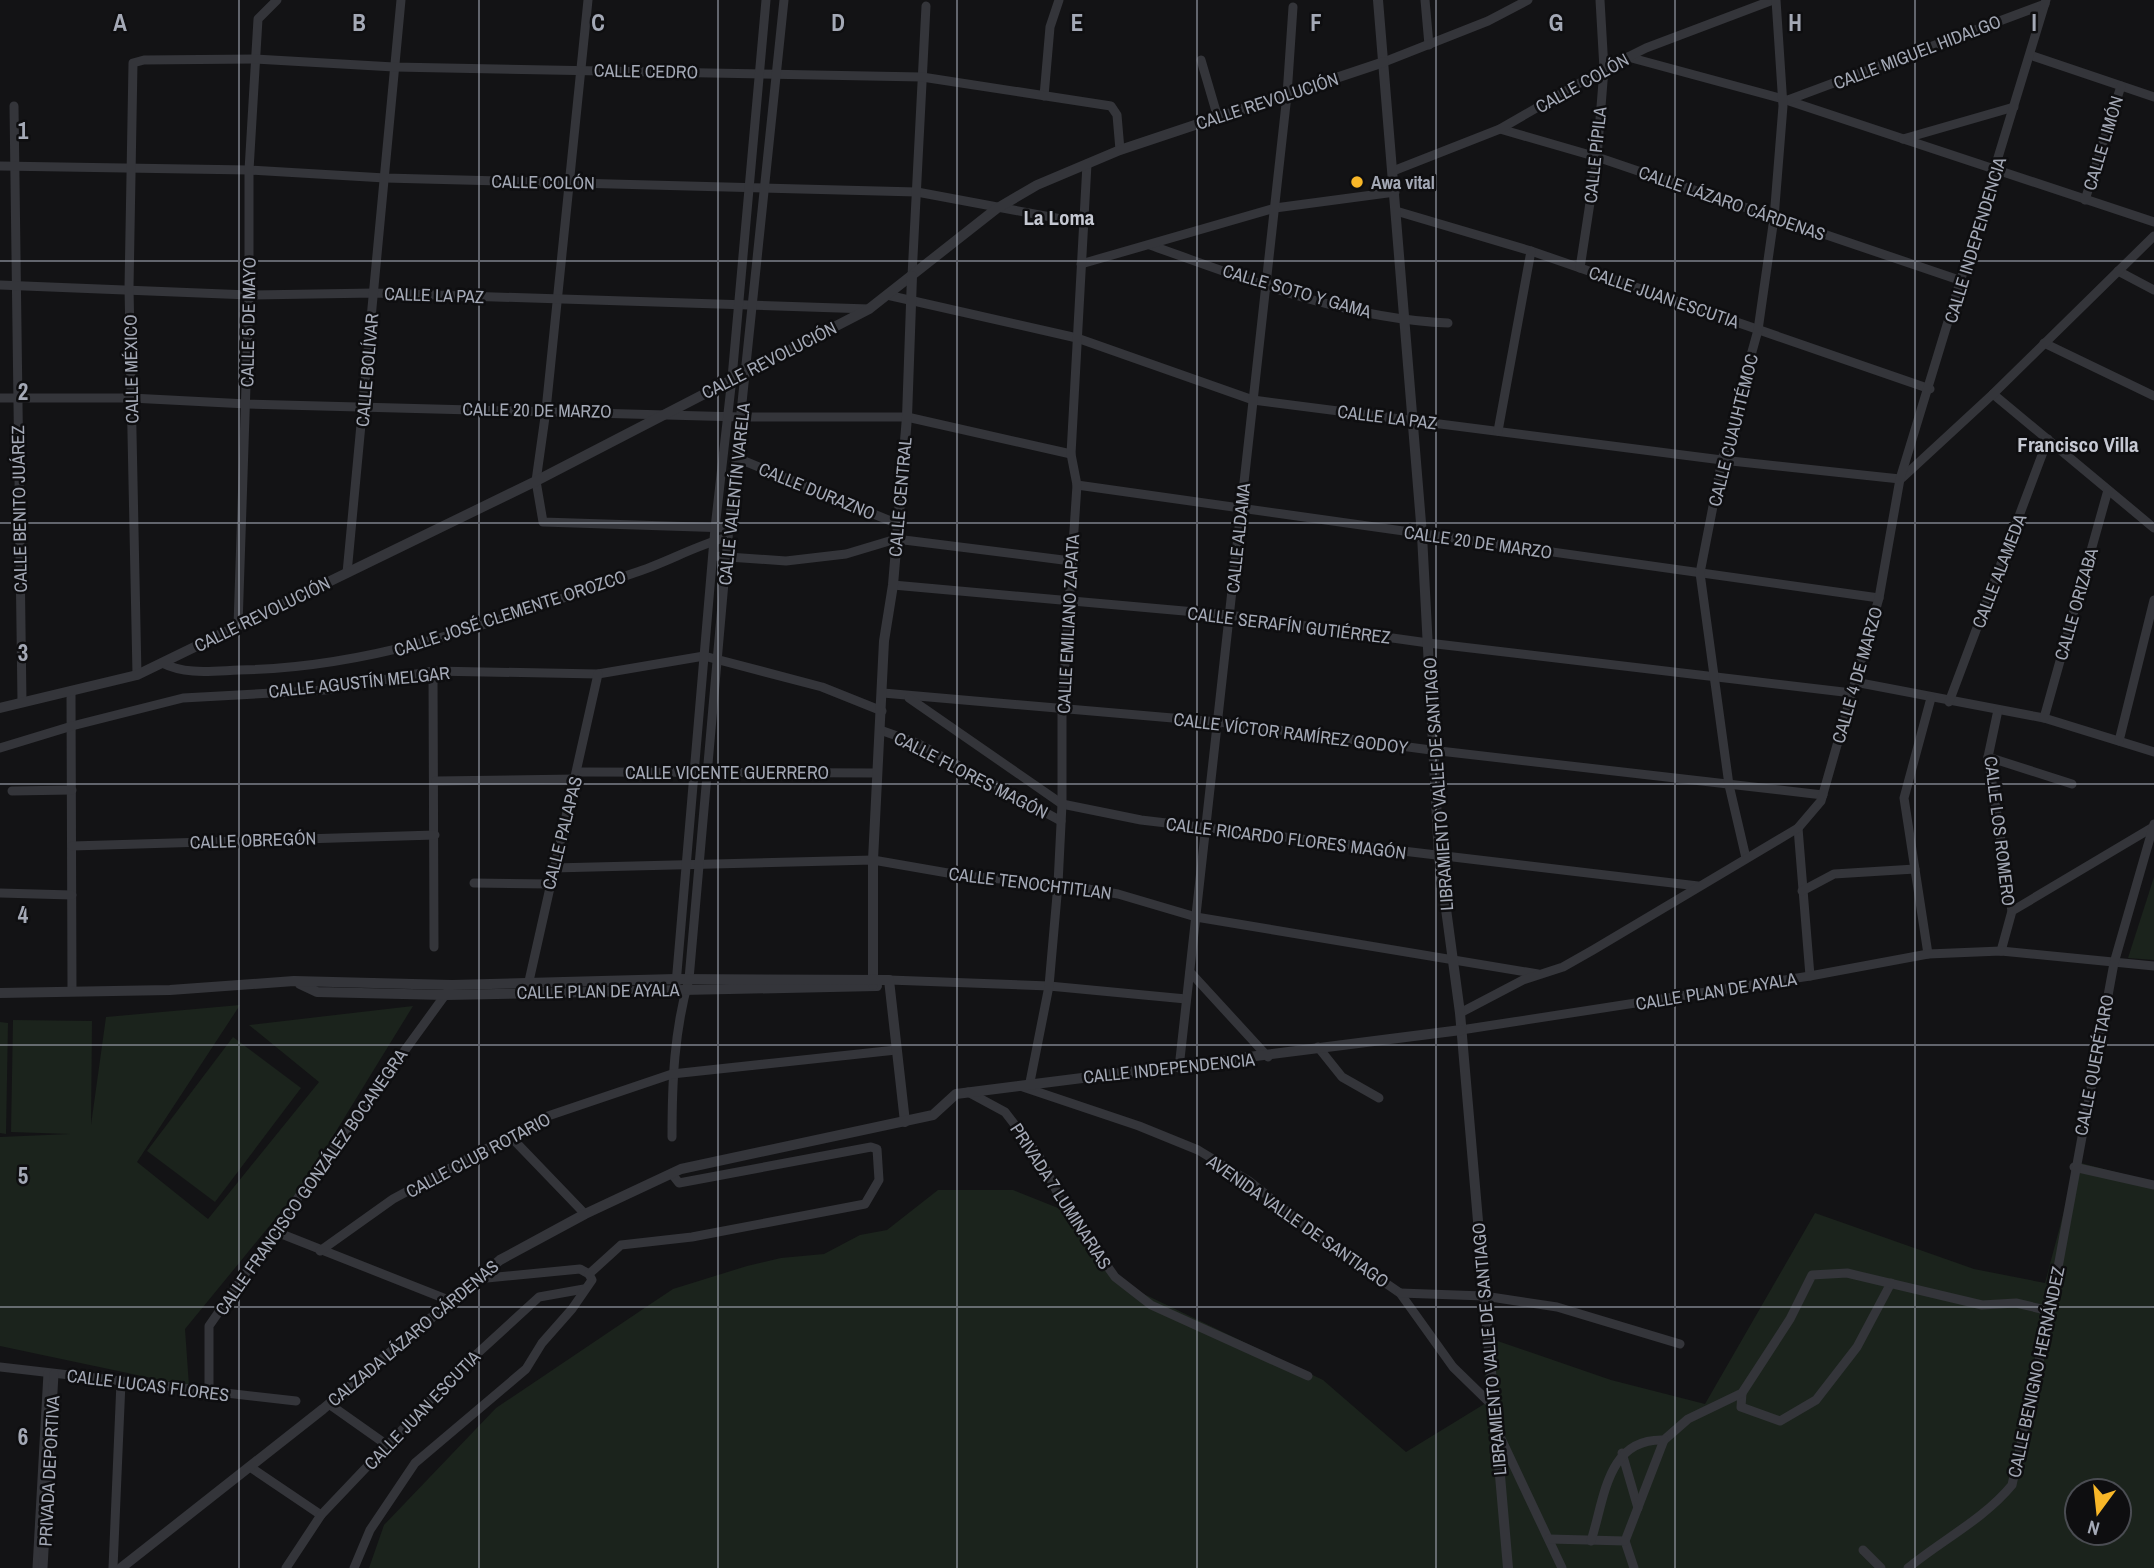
<svg xmlns="http://www.w3.org/2000/svg" width="2154" height="1568" font-family="'Archivo Narrow',sans-serif">
	<rect width="100%" height="100%" fill="#131315"/>
	<g fill="#1b231c" fill-rule="evenodd">
		<polygon points="2154,877 2154,960 2128,958"/>
		<polygon points="240,1005 137,1162 208,1219 319,1082 249,1025 413,1006 303,1185 185,1329 189,1386 0,1346 0,1137 70,1134 11,1132 13,1020 92,1021 91,1125 106,1017"/>
		<polygon points="0,1022 8,1023 6,1134 0,1133"/>
		<polygon points="233,1037 301,1088 215,1202 147,1151"/>
		<path d="M 2077,1162 L 2154,1182 L 2154,1568 L 369,1568 L 384,1525 L 496,1408 L 652,1303 L 673,1289 L 747,1266 L 781,1258 L 824,1254 L 860,1235 L 887,1230 L 938,1190 L 1013,1190 L 1073,1214 L 1125,1285 L 1323,1380 L 1406,1452 L 1486,1403 L 1483,1336 L 1611,1380 L 1705,1404 L 1815,1213 L 1974,1269 L 2045,1283 ZM 2077,1491 L 2119,1491 L 2119,1533 L 2077,1533 Z"/>
	</g>
	<g fill="none" stroke-linecap="round" stroke-linejoin="round">
		<g stroke="#34353a" stroke-width="9">
			<polyline points="588,0 546,410 536,481 543,522 729,528"/>
			<polyline points="1425,0 1429,45"/>
			<polyline points="2030,55 2154,97"/>
			<polyline points="1628,57 1783,99 2154,222"/>
			<polyline points="1201,60 1218,118"/>
			<polyline points="1384,62 1488,21 1528,0"/>
			<polyline points="1044,96 1050,27 1059,0"/>
			<polyline points="1788,100 2045,4"/>
			<polyline points="14,106 22,702"/>
			<polyline points="1500,129 1597,157 1962,281"/>
			<polyline points="1903,139 2014,107"/>
			<polyline points="0,166 249,170 385,178 917,192 1083,223"/>
			<polyline points="1393,171 1500,129 1604,69 1646,48 1773,0"/>
			<polyline points="2085,200 2121,86"/>
			<polyline points="1396,211 1531,251 1930,389"/>
			<path d="M 1150,245 C 1245,279 1346,319 1448,323"/>
			<polyline points="1081,264 1275,208 1395,192"/>
			<polyline points="1580,268 1597,157 1604,69 1600,0"/>
			<polyline points="2118,271 2154,290"/>
			<polyline points="912,276 926,6"/>
			<polyline points="0,285 249,295 374,293 869,309"/>
			<polyline points="887,295 1077,338 1253,400 1722,460 1900,479"/>
			<polyline points="2044,343 2154,396"/>
			<polyline points="1993,394 2154,528"/>
			<polyline points="0,398 131,398 247,404 741,417 907,417 1071,454"/>
			<polyline points="1498,431 1531,251"/>
			<polyline points="737,458 898,524"/>
			<polyline points="1902,478 1993,394 2154,236"/>
			<polyline points="1077,485 1879,598"/>
			<polyline points="714,556 786,561 846,554 896,539 1071,561"/>
			<polyline points="347,573 401,0"/>
			<polyline points="893,585 1229,615 1428,643 1852,693"/>
			<polyline points="238,626 249,295 249,170 258,19 277,0"/>
			<path d="M 162,663 C 186,675 212,671 239,670 C 378,668 505,618 634,573 C 666,563 696,545 728,537"/>
			<polyline points="433,671 434,947"/>
			<polyline points="137,675 129,288 133,63 144,60 255,59 394,67 922,77 1111,106 1117,115 1120,150"/>
			<polyline points="1855,682 2044,718 2154,752"/>
			<polyline points="71,691 72,991"/>
			<polyline points="883,693 1219,722 1431,750 1823,795"/>
			<polyline points="909,698 1062,804 1141,820 1698,886"/>
			<polyline points="1949,702 2048,439"/>
			<polyline points="1998,710 1988,757 2012,911 2001,951"/>
			<polyline points="2044,718 2108,490"/>
			<polyline points="880,730 917,743 1061,821"/>
			<polyline points="2119,741 2154,600"/>
			<polyline points="0,748 72,726 183,698 326,690 433,671 598,674 704,656 822,687 882,711"/>
			<polyline points="1988,757 2072,784"/>
			<polyline points="578,772 876,773"/>
			<polyline points="436,781 576,779"/>
			<polyline points="12,791 72,790"/>
			<polyline points="1798,828 1810,976"/>
			<polyline points="72,846 435,835"/>
			<polyline points="1746,858 1729,785 1700,573 1722,460 1758,330 1774,218 1783,106 1776,0"/>
			<polyline points="553,868 873,860 965,876 1058,884 1118,894 1196,917 1538,974"/>
			<polyline points="474,883 549,884"/>
			<polyline points="1802,891 1834,874 1915,869"/>
			<polyline points="0,893 72,895"/>
			<polyline points="2012,911 2153,827"/>
			<polyline points="1928,954 1904,798 1931,698"/>
			<polyline points="1190,972 1268,1057"/>
			<polyline points="889,980 1049,986 1186,999"/>
			<polyline points="676,984 715,528 732,378 766,0"/>
			<polyline points="527,990 598,674"/>
			<polyline points="1460,1013 1523,980 1563,967 1593,950 1798,828 1821,801 1879,598 1900,479 2046,0"/>
			<polyline points="1461,1030 1810,976 1928,954 2001,951 2154,966"/>
			<polyline points="1318,1047 1342,1077 1379,1098"/>
			<polyline points="1179,1068 1287,95 1293,7"/>
			<polyline points="1030,1082 1049,986 1058,884 1062,804 1062,710 1077,485 1071,454 1087,164"/>
			<polyline points="1023,1087 1139,1126 1198,1150 1249,1181 1323,1240 1400,1293 1453,1367 1493,1406"/>
			<polyline points="968,1092 1005,1112 1039,1156 1062,1202 1115,1277 1151,1305 1308,1376"/>
			<polyline points="510,1136 585,1214"/>
			<path d="M 672,1137 C 672,1083 674,1031 689,979 L 728,537 L 784,0"/>
			<polyline points="2074,1167 2154,1185"/>
			<polyline points="274,1231 451,1301"/>
			<polyline points="320,1251 393,1199 545,1117 672,1074 896,1050"/>
			<polyline points="477,1279 580,1269 589,1274"/>
			<polyline points="1400,1293 1484,1296 1557,1307 1680,1344"/>
			<polyline points="0,1367 296,1401"/>
			<polyline points="209,1392 209,1326 304,1189 448,991"/>
			<polyline points="1742,1393 1741,1407 1780,1421 1816,1400 1857,1347 1891,1283"/>
			<polyline points="329,1404 387,1445"/>
			<polyline points="1497,1430 1562,1568"/>
			<polyline points="1622,1453 1638,1508"/>
			<polyline points="250,1467 321,1515"/>
			<polyline points="1549,1539 1625,1541 1634,1568"/>
			<path d="M 1591,1541 C 1605,1497 1607,1438 1664,1440 L 1688,1419 L 1742,1393 L 1790,1319 L 1812,1275 L 1847,1273 L 1982,1305 L 2016,1303 L 2050,1311"/>
			<polyline points="1625,1541 1664,1440"/>
			<polyline points="1863,1550 1881,1568"/>
			<polyline points="37,1568 48,1373"/>
			<polyline points="43,1568 54,1374"/>
			<polyline points="113,1568 121,1382"/>
			<polyline points="286,1568 321,1515 456,1373 539,1297 584,1289"/>
			<polyline points="354,1568 370,1530 415,1463 526,1369 542,1343 572,1309 592,1280 589,1274 621,1245 692,1237 865,1204 879,1180 877,1149 871,1147 679,1183 672,1174"/>
			<path d="M 1908,1568 C 1942,1540 1984,1519 2012,1485 L 2050,1311 L 2114,963 L 2154,824"/>
		</g>
		<g stroke="#34353a" stroke-width="10">
			<polyline points="1378,0 1422,535 1439,857 1460,1013 1508,1568"/>
			<polyline points="0,708 137,675 536,481 869,309 996,209 1037,185 1120,150 1384,62"/>
			<polyline points="300,984 317,992 446,995 877,986"/>
			<polyline points="873,985 873,860 884,641 893,585 907,417 912,276"/>
			<polyline points="0,993 170,990 294,981 452,985 675,979 889,980 905,1122"/>
			<polyline points="121,1568 323,1409 500,1260 585,1214 681,1169 933,1115 956,1094 1461,1030"/>
		</g>
	</g>
	<path fill="none" stroke="#a4a9b6" stroke-width="2" stroke-opacity="0.55" d="M 239,0 L 239,1568M 479,0 L 479,1568M 718,0 L 718,1568M 957,0 L 957,1568M 1197,0 L 1197,1568M 1436,0 L 1436,1568M 1675,0 L 1675,1568M 1915,0 L 1915,1568M 0,261 L 2154,261M 0,523 L 2154,523M 0,784 L 2154,784M 0,1045 L 2154,1045M 0,1307 L 2154,1307"/>
	<circle fill="#f8b728" stroke="#0e0e10" stroke-width="2.5" cx="1357" cy="182" r="7"/>
	<g text-anchor="middle" dominant-baseline="central" stroke-width="5" stroke-linejoin="round" paint-order="stroke">
		<g font-size="18" fill="#a4a9b6" stroke="#0e0e10">
			<text transform="translate(1917 52) rotate(-21)">CALLE MIGUEL HIDALGO</text>
			<text transform="translate(646 71) rotate(1)">CALLE CEDRO</text>
			<text transform="translate(1582 83) rotate(-29)">CALLE COLÓN</text>
			<text transform="translate(1267 101) rotate(-18)">CALLE REVOLUCIÓN</text>
			<text transform="translate(2103 143) rotate(-73)">CALLE LIMÓN</text>
			<text transform="translate(1595 155) rotate(-84)">CALLE PÍPILA</text>
			<text transform="translate(543 182) rotate(1)">CALLE COLÓN</text>
			<text transform="translate(1732 203) rotate(19)">CALLE LÁZARO CÁRDENAS</text>
			<text transform="translate(1975 240) rotate(-73)">CALLE INDEPENDENCIA</text>
			<text transform="translate(1297 291) rotate(16)">CALLE SOTO Y GAMA</text>
			<text transform="translate(434 295) rotate(2)">CALLE LA PAZ</text>
			<text transform="translate(1664 297) rotate(19)">CALLE JUAN ESCUTIA</text>
			<text transform="translate(248 322) rotate(-89)">CALLE 5 DE MAYO</text>
			<text transform="translate(769 360) rotate(-27)">CALLE REVOLUCIÓN</text>
			<text transform="translate(131 369) rotate(-91)">CALLE MÉXICO</text>
			<text transform="translate(367 370) rotate(-85)">CALLE BOLÍVAR</text>
			<text transform="translate(537 410) rotate(1)">CALLE 20 DE MARZO</text>
			<text transform="translate(1387 417) rotate(7)">CALLE LA PAZ</text>
			<text transform="translate(1733 430) rotate(-76)">CALLE CUAUHTÉMOC</text>
			<text transform="translate(817 491) rotate(22)">CALLE DURAZNO</text>
			<text transform="translate(734 494) rotate(-84)">CALLE VALENTÍN VARELA</text>
			<text transform="translate(900 497) rotate(-85)">CALLE CENTRAL</text>
			<text transform="translate(19 509) rotate(-91)">CALLE BENITO JUÁREZ</text>
			<text transform="translate(1238 538) rotate(-84)">CALLE ALDAMA</text>
			<text transform="translate(1478 542) rotate(8)">CALLE 20 DE MARZO</text>
			<text transform="translate(1999 571) rotate(-69)">CALLE ALAMEDA</text>
			<text transform="translate(2076 604) rotate(-74)">CALLE ORIZABA</text>
			<text transform="translate(510 613) rotate(-18)">CALLE JOSÉ CLEMENTE OROZCO</text>
			<text transform="translate(262 614) rotate(-26)">CALLE REVOLUCIÓN</text>
			<text transform="translate(1068 624) rotate(-87)">CALLE EMILIANO ZAPATA</text>
			<text transform="translate(1289 625) rotate(7)">CALLE SERAFÍN GUTIÉRREZ</text>
			<text transform="translate(1857 675) rotate(-74)">CALLE 4 DE MARZO</text>
			<text transform="translate(359 682) rotate(-6)">CALLE AGUSTÍN MELGAR</text>
			<text transform="translate(1291 733) rotate(7)">CALLE VÍCTOR RAMÍREZ GODOY</text>
			<text x="727" y="772">CALLE VICENTE GUERRERO</text>
			<text transform="translate(971 775) rotate(27)">CALLE FLORES MAGÓN</text>
			<text transform="translate(1438 784) rotate(-94)">LIBRAMIENTO VALLE DE SANTIAGO</text>
			<text transform="translate(2000 831) rotate(83)">CALLE LOS ROMERO</text>
			<text transform="translate(562 833) rotate(-76)">CALLE PALAPAS</text>
			<text transform="translate(1286 838) rotate(7)">CALLE RICARDO FLORES MAGÓN</text>
			<text transform="translate(253 840) rotate(-2)">CALLE OBREGÓN</text>
			<text transform="translate(1030 883) rotate(7)">CALLE TENOCHTITLAN</text>
			<text transform="translate(598 991) rotate(-1)">CALLE PLAN DE AYALA</text>
			<text transform="translate(1716 991) rotate(-9)">CALLE PLAN DE AYALA</text>
			<text transform="translate(2094 1065) rotate(-79)">CALLE QUERÉTARO</text>
			<text transform="translate(1169 1068) rotate(-6)">CALLE INDEPENDENCIA</text>
			<text transform="translate(478 1155) rotate(-28)">CALLE CLUB ROTARIO</text>
			<text transform="translate(311 1182) rotate(-55)">CALLE FRANCISCO GONZÁLEZ BOCANEGRA</text>
			<text transform="translate(1061 1196) rotate(57)">PRIVADA 7 LUMINARIAS</text>
			<text transform="translate(1298 1221) rotate(35)">AVENIDA VALLE DE SANTIAGO</text>
			<text transform="translate(413 1333) rotate(-40)">CALZADA LÁZARO CÁRDENAS</text>
			<text transform="translate(1489 1349) rotate(-95)">LIBRAMIENTO VALLE DE SANTIAGO</text>
			<text transform="translate(2036 1372) rotate(-78)">CALLE BENIGNO HERNÁNDEZ</text>
			<text transform="translate(148 1385) rotate(7)">CALLE LUCAS FLORES</text>
			<text transform="translate(422 1410) rotate(-46)">CALLE JUAN ESCUTIA</text>
			<text transform="translate(49 1471) rotate(-87)">PRIVADA DEPORTIVA</text>
		</g>
		<g font-size="18" font-weight="bold" fill="#a4a9b6" stroke="#0e0e10" text-anchor="start">
			<text x="1371" y="182">Awa vital</text>
		</g>
		<g font-size="21" font-weight="bold" fill="#c5c8d2" stroke="#0e0e10">
			<text x="1059" y="217">La Loma</text>
			<text x="2078" y="444">Francisco Villa</text>
		</g>
	</g>
	<g font-size="23" text-anchor="middle" font-weight="bold" fill="#a4a9b6" stroke="#0e0e10" stroke-width="5" stroke-linejoin="round" paint-order="stroke">
		<text x="120" y="31">A</text>
		<text x="359" y="31">B</text>
		<text x="598" y="31">C</text>
		<text x="838" y="31">D</text>
		<text x="1077" y="31">E</text>
		<text x="1316" y="31">F</text>
		<text x="1556" y="31">G</text>
		<text x="1795" y="31">H</text>
		<text x="2034" y="31">I</text>
		<text x="23" y="139">1</text>
		<text x="23" y="400">2</text>
		<text x="23" y="661">3</text>
		<text x="23" y="923">4</text>
		<text x="23" y="1184">5</text>
		<text x="23" y="1445">6</text>
	</g>
	<g transform="translate(2098 1512) rotate(195)"><circle r="33" fill="#0e0e10" stroke="#4a4c52" stroke-width="2"/>
	<path d="M0-5L12 26L0 18L-12 26Z" fill="#f8b728"/>
	<text y="-10" font-size="19" font-weight="bold" text-anchor="middle" fill="#a4a9b6">N</text>
	</g>
</svg>
